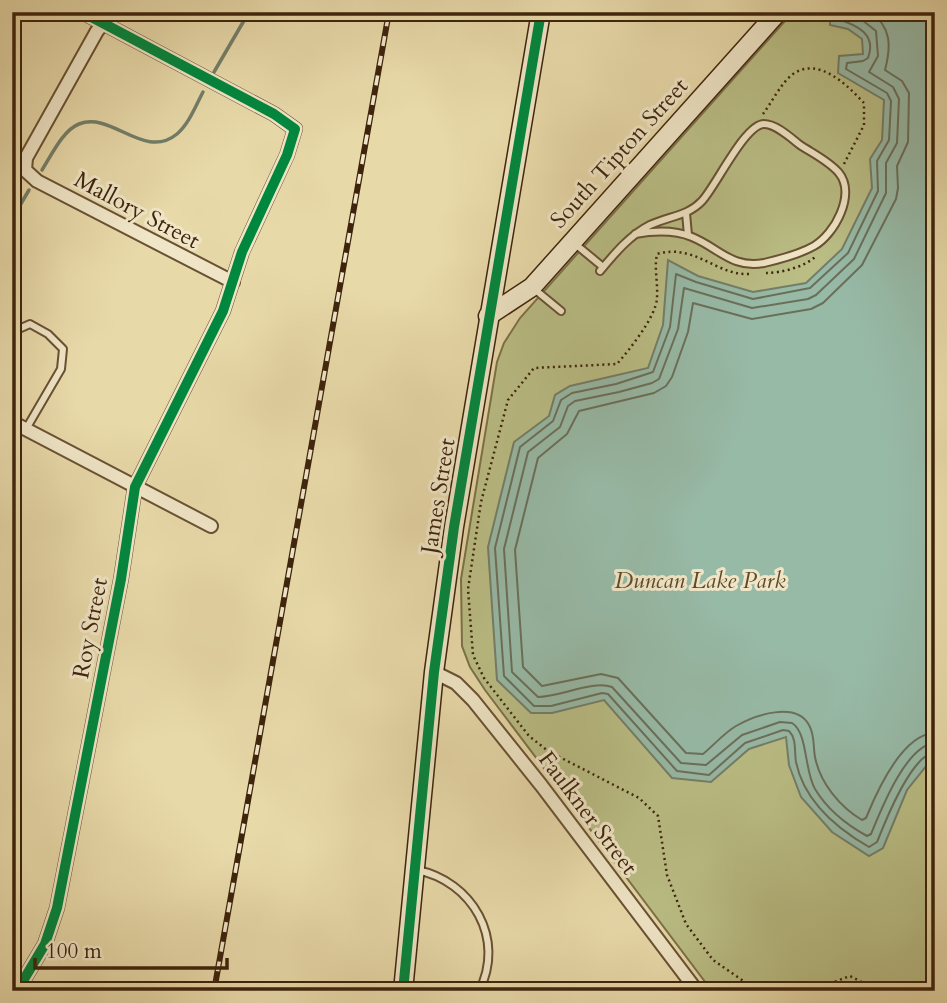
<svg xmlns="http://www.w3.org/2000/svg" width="947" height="1003" font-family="Cardo,serif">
	<rect width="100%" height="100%" fill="#e8d9a9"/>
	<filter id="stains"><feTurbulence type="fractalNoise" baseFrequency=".00286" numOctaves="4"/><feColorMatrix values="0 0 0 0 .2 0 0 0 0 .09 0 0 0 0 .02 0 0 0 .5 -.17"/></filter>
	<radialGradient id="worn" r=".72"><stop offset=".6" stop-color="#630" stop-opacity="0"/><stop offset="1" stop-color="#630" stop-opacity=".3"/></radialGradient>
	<polygon fill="#babe85" stroke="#7c7148" stroke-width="2" points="793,12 935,12 935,991 712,991 485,690 470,667 462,646 461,579 497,362 504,343 520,318"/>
	<polygon fill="#97baa7" stroke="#737e69" stroke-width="2" points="830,12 935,12 935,755 907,790 883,848 869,856 832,832 801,797 789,765 786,737 749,749 711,782 672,778 604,700 552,713 531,713 497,680 488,547 514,442 549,416 555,395 570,386 648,368 663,325 668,260 698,276 753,292 806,283 842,249 872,188 870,159 882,140 884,100 838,73 839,56 863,54 862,39 848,29 830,25"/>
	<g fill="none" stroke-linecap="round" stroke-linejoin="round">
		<g stroke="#6a6f5a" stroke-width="2">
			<path d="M 836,12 L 837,19 C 857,25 877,34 868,58 L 863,61 L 847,63 L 846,69 L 887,93 L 891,101 L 889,140 L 877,161 L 878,191 L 848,253 L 810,288 L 753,299 L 696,282 L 676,274 L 670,327 L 653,372 L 616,384 L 572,393 L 561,400 L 553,421 L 520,447 L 495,548 L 504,676 L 534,706 L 551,706 L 602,693 L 608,694 L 677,771 L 709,775 L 745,743 L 783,730 L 789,731 C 797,739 794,751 796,762 C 804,801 836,828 869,847 L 877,842 C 885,822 911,755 935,752"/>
			<path d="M 846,12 L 857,16 L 876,31 L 878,56 L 869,72 L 893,87 L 899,99 L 897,143 L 886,163 L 886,193 L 854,259 L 816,295 L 808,299 L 752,308 L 684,288 L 678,329 L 659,379 L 652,383 L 619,392 L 575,401 L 568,406 L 560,427 L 528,452 L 504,549 L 512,672 L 538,697 C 560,697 593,680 612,687 L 681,763 L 706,765 L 742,735 L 780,722 L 792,723 C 808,733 804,770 815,789 C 827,809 847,825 867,836 L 871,834 C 881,810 906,745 935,743"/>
			<path d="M 870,12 C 892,27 891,47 885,70 L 902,81 L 909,93 L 908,142 L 897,166 L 898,188 L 896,199 L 862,265 L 823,303 L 811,309 L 752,319 L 693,303 L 688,332 L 672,377 L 666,386 L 654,393 L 579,411 L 567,434 L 538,458 L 515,550 L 523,667 L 542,686 L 601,674 L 618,678 L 686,753 L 703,754 C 714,745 724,733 736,726 C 755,715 796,701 809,725 C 815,735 813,747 815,757 C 820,783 840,807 862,820 L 866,818 C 877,791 902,734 935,733"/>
		</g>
		<g stroke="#737e69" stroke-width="3.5">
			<polyline points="214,72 249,12"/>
			<path d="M 42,170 C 51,156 63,130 79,124 C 112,111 144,161 177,134 C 189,124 196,105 203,92"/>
			<polyline points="12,219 29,190"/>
		</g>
		<defs>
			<g id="lane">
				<polyline points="686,213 688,235"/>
				<polyline points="574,243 603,267"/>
				<path d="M 600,271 C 615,253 630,235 650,225 C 669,216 688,216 702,201 C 716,186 745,124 764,124 C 776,124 791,138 800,145 C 812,153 829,161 839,173 C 856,194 835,234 814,246 C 800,254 781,259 764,263 C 732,269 719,248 692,237 C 675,230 652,231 635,234"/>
				<polyline points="533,288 561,311"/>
				<polyline points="12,332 30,324 48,334 63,349 61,369 26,429"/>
				<path d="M 417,870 C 472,881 506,939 479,991"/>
			</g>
			<g id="street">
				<polyline points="112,12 97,31 26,158 25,170 37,181 233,282"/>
				<polyline points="12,422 211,526"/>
				<polyline points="434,672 456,683 473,700 541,785 697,991"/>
				<polyline points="17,991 45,944 57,908 121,579 135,487 223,311 242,252 287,155 295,129 274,114 82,12"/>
			</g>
			<g id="secondary">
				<polyline points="488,316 532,287 778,12"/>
				<polyline points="403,991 434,672 454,527 541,12"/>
			</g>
		</defs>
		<use href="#lane" stroke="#685133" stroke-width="10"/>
		<use href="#street" stroke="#685133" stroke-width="16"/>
		<use href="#secondary" stroke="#3e240c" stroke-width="21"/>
		<g stroke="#3e240c" stroke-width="2.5" stroke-dasharray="2 3.5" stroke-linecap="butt">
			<path d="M 763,114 C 772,102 781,83 793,74 C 819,56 848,86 864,103 L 864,125 L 844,164"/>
			<path d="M 766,273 C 781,273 804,267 815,257"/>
			<path d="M 749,274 C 717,276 695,243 657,254 C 654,269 658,282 657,298 C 656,317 629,350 617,364 L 534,368 L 508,400 L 481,502 L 468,589 L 473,655 L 484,678 L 529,736 L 548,751 L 639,798 L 658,816 L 667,875 L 686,924 L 713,960 L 758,991"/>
			<polyline points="809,991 850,976 873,988 874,991"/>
		</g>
		<use href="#lane" stroke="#f0e6c7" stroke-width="6"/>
		<use href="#street" stroke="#f0e6c7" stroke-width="12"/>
		<use href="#secondary" stroke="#f0e6c7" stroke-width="18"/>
		<defs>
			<polyline id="rail" points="214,991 389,12"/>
		</defs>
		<use href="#rail" stroke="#3e240c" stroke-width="6"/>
		<use href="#rail" stroke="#f0e6c7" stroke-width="3.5" stroke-dasharray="10" stroke-linecap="butt"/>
		<defs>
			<g id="cycleway">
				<polyline points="17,991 45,944 57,908 121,579 135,487 223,311 242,252 287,155 295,129 274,114 82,12"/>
				<polyline points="403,991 434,672 454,527 541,12"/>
			</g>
		</defs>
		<use href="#cycleway" stroke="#f0e6c7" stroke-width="15"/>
		<use href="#cycleway" stroke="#00873e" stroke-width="10"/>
	</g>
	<g text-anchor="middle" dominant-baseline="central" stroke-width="6" stroke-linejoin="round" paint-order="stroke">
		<g font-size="23" fill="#3e240c" stroke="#f0e6c7">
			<text transform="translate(619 153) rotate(-48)">South Tipton Street</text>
			<text transform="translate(137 210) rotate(28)">Mallory Street</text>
			<text transform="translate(438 496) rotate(-81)">James Street</text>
			<text transform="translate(90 628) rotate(-79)">Roy Street</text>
			<text transform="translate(588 813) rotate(53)">Faulkner Street</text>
		</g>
		<g font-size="23" font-style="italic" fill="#5d4a2a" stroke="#f0e6c7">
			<text x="700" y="580">Duncan Lake Park</text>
		</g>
	</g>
	<rect width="947" height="1003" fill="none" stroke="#e8d9a9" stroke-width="42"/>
	<rect x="14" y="14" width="919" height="975" fill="none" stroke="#3e240c" stroke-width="3.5"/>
	<rect x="21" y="21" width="905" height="961" fill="none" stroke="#3e240c" stroke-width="2"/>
	<path d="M35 958v10h192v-10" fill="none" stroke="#3e240c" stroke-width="3.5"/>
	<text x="46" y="958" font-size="21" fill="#3e240c" stroke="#f0e6c7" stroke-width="5" paint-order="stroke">100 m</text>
	<rect width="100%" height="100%" filter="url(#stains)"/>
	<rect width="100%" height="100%" fill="url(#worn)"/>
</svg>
